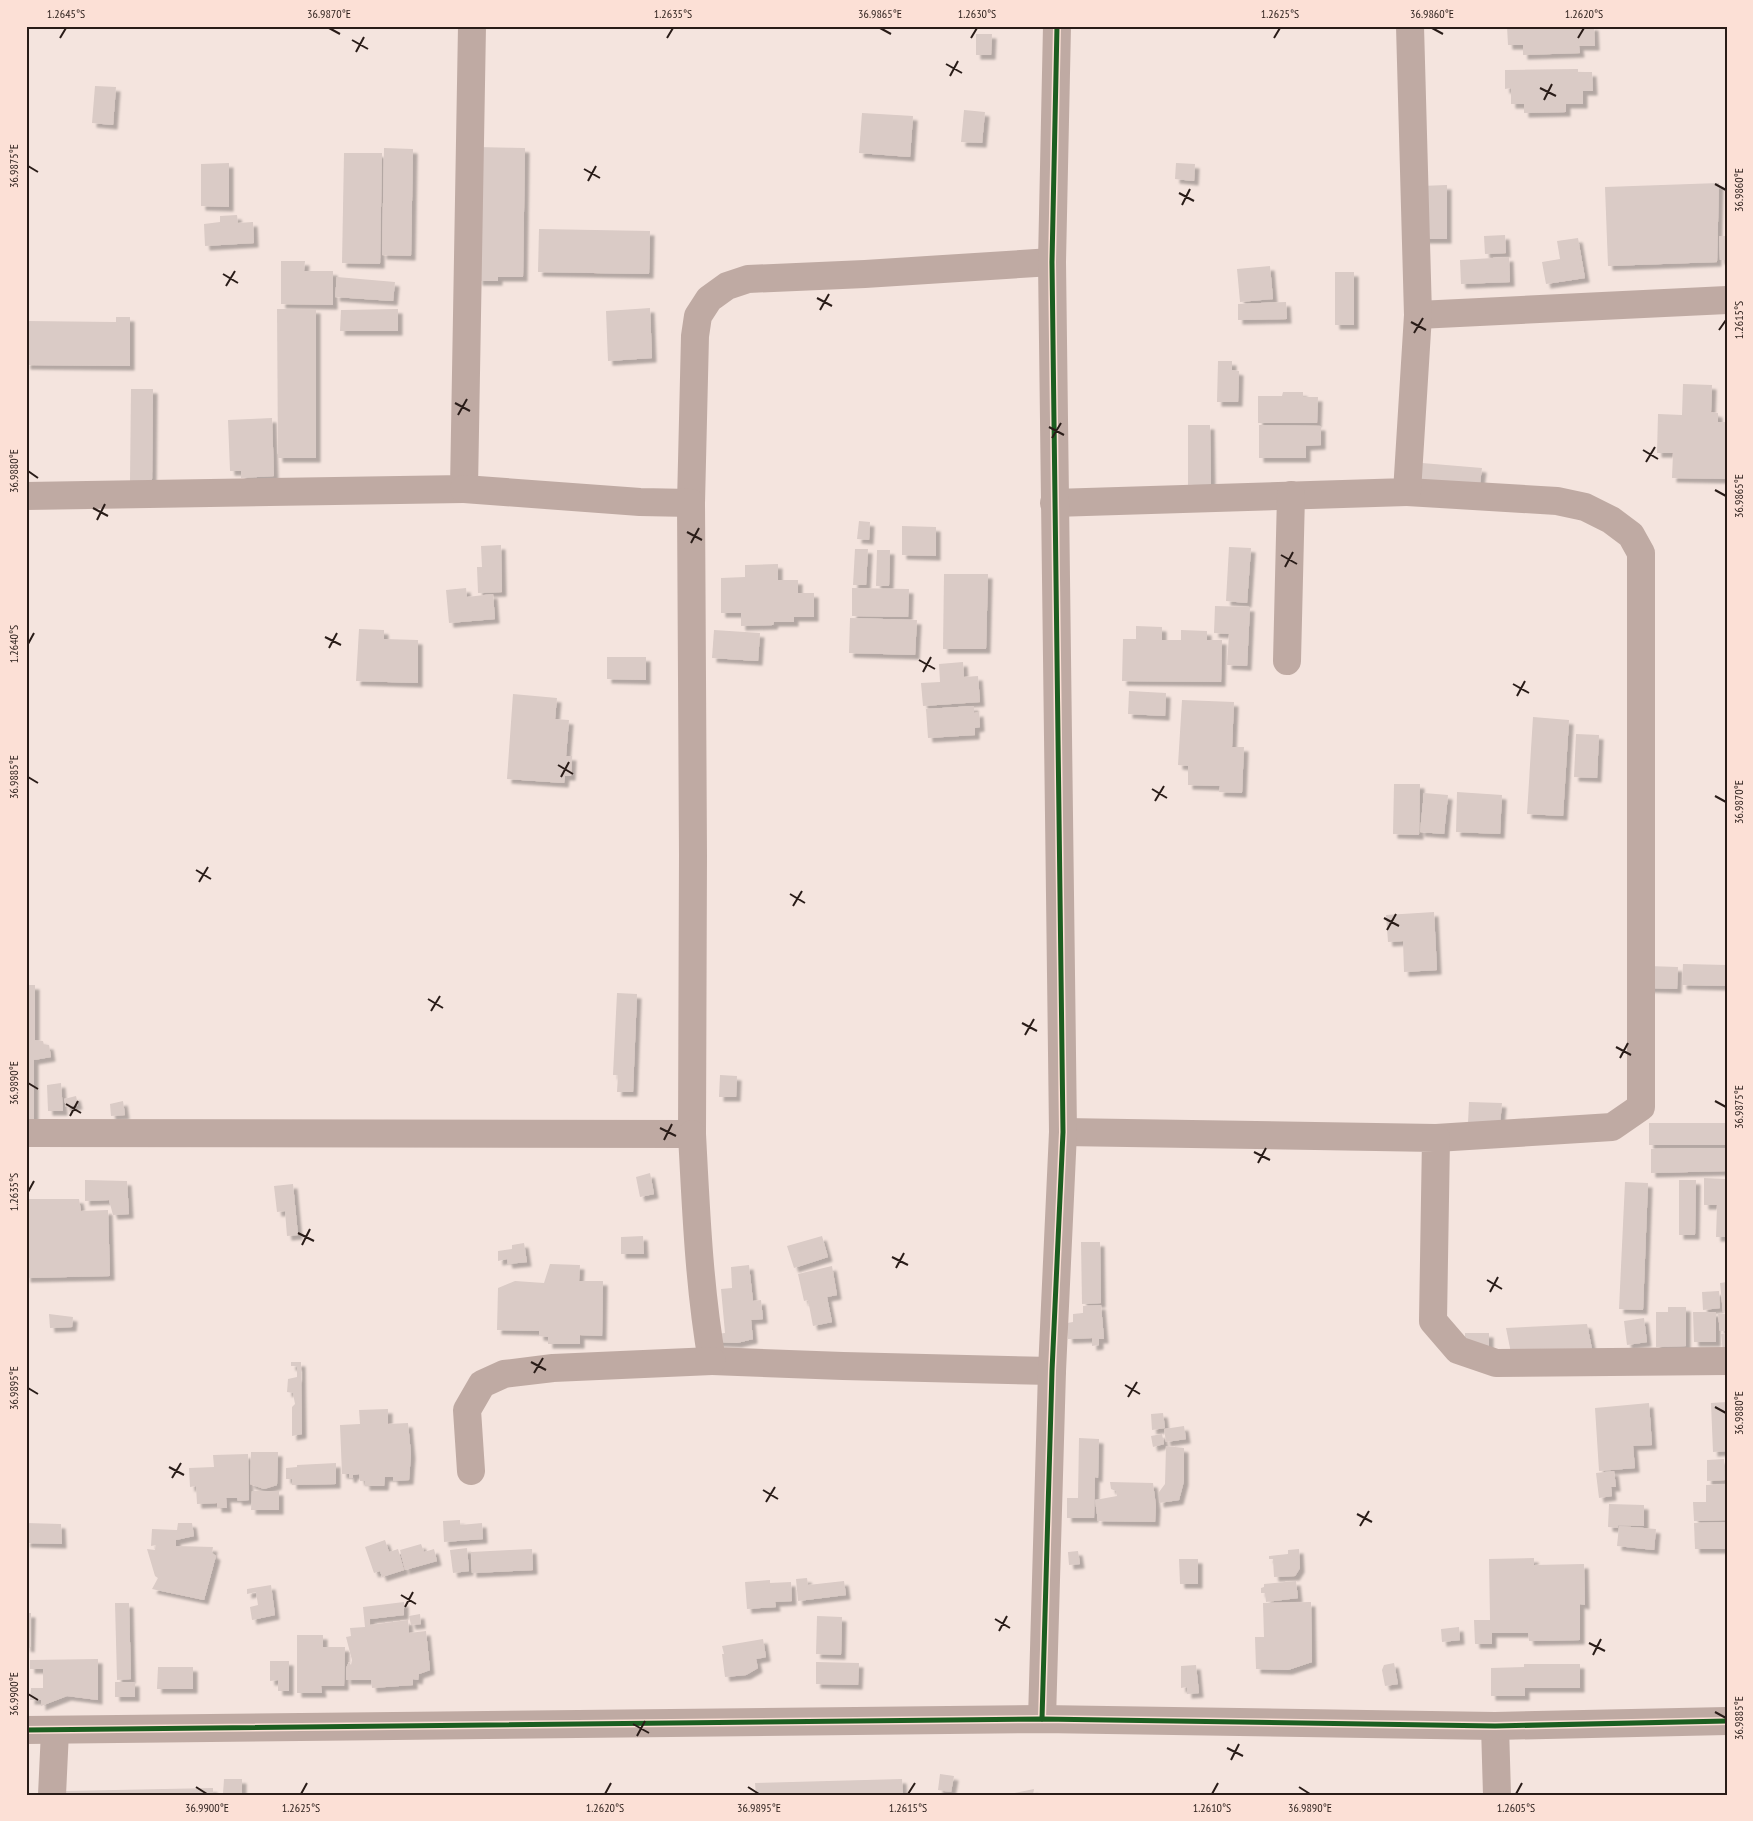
<svg xmlns="http://www.w3.org/2000/svg" width="1753" height="1821" font-family="'PT Sans Narrow',sans-serif">
	<defs>
		<filter id="shadow"><feDropShadow dx="4.5" dy="4.5" stdDeviation="1" flood-color="#0004"/></filter>
	</defs>
	<rect width="100%" height="100%" fill="#f4e4de"/>
	<g fill="#dacbc6" filter="url(#shadow)">
		<polygon points="1507,26 1594,26 1595,46 1579,46 1580,53 1523,55 1523,45 1508,45"/>
		<polygon points="976,34 992,34 991,55 976,55"/>
		<polygon points="1578,69 1578,72 1592,72 1593,91 1583,91 1583,104 1566,104 1566,112 1524,113 1524,104 1511,104 1511,88 1505,89 1505,70"/>
		<polygon points="95,86 116,87 113,125 92,123"/>
		<polygon points="964,110 985,112 982,143 961,142"/>
		<polygon points="862,113 913,116 910,157 859,153"/>
		<polygon points="476,147 525,148 523,277 498,277 498,281 478,281"/>
		<polygon points="384,148 413,149 411,256 382,255"/>
		<polygon points="344,153 382,153 380,264 342,263"/>
		<polygon points="229,163 229,207 201,206 201,164"/>
		<polygon points="1176,163 1195,164 1194,181 1175,179"/>
		<polygon points="1719,183 1717,262 1608,266 1605,187"/>
		<polygon points="1447,185 1447,239 1420,239 1420,186"/>
		<polygon points="237,215 238,223 253,222 254,243 205,246 204,224 220,222 220,216"/>
		<polygon points="539,229 650,231 649,274 538,272"/>
		<polygon points="1505,235 1506,253 1485,254 1484,236"/>
		<polygon points="1719,236 1727,236 1727,260 1720,260"/>
		<polygon points="1578,238 1585,278 1546,284 1542,262 1560,259 1557,241"/>
		<polygon points="1509,257 1510,282 1461,284 1460,260"/>
		<polygon points="281,261 305,261 304,271 333,271 333,305 281,304"/>
		<polygon points="1270,266 1273,299 1240,302 1237,269"/>
		<rect x="1335" y="272" width="19" height="53"/>
		<polygon points="337,277 395,282 393,301 335,297"/>
		<polygon points="1286,302 1287,319 1238,320 1238,304"/>
		<polygon points="650,308 652,358 608,361 606,311"/>
		<polygon points="277,309 316,309 316,458 278,458"/>
		<polygon points="398,309 398,331 340,331 341,310"/>
		<polygon points="116,317 130,317 130,366 26,365 26,321 116,322"/>
		<polygon points="1218,361 1232,361 1232,370 1239,371 1238,402 1217,402"/>
		<polygon points="1683,384 1712,385 1711,412 1718,413 1718,422 1727,422 1727,479 1672,478 1673,453 1657,453 1658,414 1682,415"/>
		<polygon points="131,389 153,389 152,481 130,481"/>
		<polygon points="1283,392 1303,392 1303,397 1318,397 1317,423 1258,423 1258,396 1282,396"/>
		<polygon points="272,418 274,476 241,478 241,471 230,471 228,420"/>
		<polygon points="1188,425 1210,425 1211,484 1188,485"/>
		<polygon points="1259,425 1321,426 1321,445 1306,446 1306,458 1259,458"/>
		<polygon points="1422,463 1482,468 1479,491 1420,486"/>
		<polygon points="859,521 870,522 869,540 857,539"/>
		<polygon points="902,526 936,527 936,556 902,555"/>
		<polygon points="501,545 502,592 478,593 477,567 482,567 481,546"/>
		<polygon points="1229,547 1251,548 1247,603 1226,601"/>
		<polygon points="855,549 868,549 866,585 853,585"/>
		<polygon points="877,550 890,550 889,586 876,586"/>
		<polygon points="778,564 778,580 798,580 798,593 814,593 814,617 794,617 794,622 774,622 773,625 741,626 741,613 721,613 721,578 745,577 745,565"/>
		<polygon points="944,574 988,574 986,649 943,649"/>
		<polygon points="466,588 467,597 493,594 495,619 449,623 446,590"/>
		<polygon points="852,588 909,589 908,617 852,616"/>
		<polygon points="1215,606 1250,607 1247,666 1227,665 1229,634 1214,633"/>
		<polygon points="850,618 917,620 915,655 849,653"/>
		<polygon points="1136,626 1162,627 1162,640 1181,640 1181,630 1207,631 1207,640 1222,640 1221,682 1122,681 1123,639 1136,639"/>
		<polygon points="359,629 384,630 384,639 418,640 418,683 356,681"/>
		<polygon points="714,630 760,633 758,661 712,658"/>
		<polygon points="607,657 646,657 646,680 607,679"/>
		<polygon points="963,662 964,677 978,676 980,702 923,706 921,683 940,682 939,664"/>
		<polygon points="1129,691 1166,693 1165,716 1128,714"/>
		<polygon points="513,694 557,698 555,719 569,720 566,756 572,756 571,776 565,776 564,783 507,779"/>
		<polygon points="1182,700 1234,702 1232,747 1244,747 1242,793 1219,792 1220,786 1188,785 1188,766 1178,765"/>
		<polygon points="974,706 974,713 979,712 980,727 975,728 975,735 928,738 926,709"/>
		<polygon points="1533,717 1569,720 1563,816 1527,814"/>
		<polygon points="1576,734 1599,735 1597,778 1574,777"/>
		<polygon points="1394,784 1420,784 1419,835 1393,834"/>
		<polygon points="1457,792 1502,795 1500,834 1456,832"/>
		<polygon points="1424,793 1448,795 1444,834 1420,832"/>
		<polygon points="1434,912 1437,970 1404,972 1403,941 1388,942 1386,915"/>
		<polygon points="1683,964 1727,965 1727,986 1682,985"/>
		<polygon points="1648,966 1678,967 1677,989 1647,988"/>
		<polygon points="26,985 35,985 35,1040 43,1041 44,1045 49,1045 51,1057 34,1060 34,1120 26,1120"/>
		<polygon points="617,993 637,994 633,1092 617,1092 618,1075 613,1075"/>
		<polygon points="720,1075 737,1076 736,1097 719,1097"/>
		<polygon points="61,1083 63,1111 48,1111 47,1085"/>
		<polygon points="76,1096 78,1105 66,1107 64,1099"/>
		<polygon points="123,1101 125,1115 111,1116 110,1104"/>
		<polygon points="1469,1102 1502,1103 1500,1124 1468,1123"/>
		<rect x="1649" y="1123" width="78" height="22"/>
		<polygon points="1727,1148 1727,1171 1651,1173 1651,1149"/>
		<polygon points="650,1173 654,1194 640,1197 636,1177"/>
		<polygon points="1704,1178 1727,1179 1727,1237 1716,1237 1717,1205 1704,1205"/>
		<polygon points="85,1180 127,1181 129,1214 113,1215 109,1200 85,1201"/>
		<polygon points="1679,1180 1696,1180 1695,1235 1679,1235"/>
		<polygon points="1625,1182 1648,1183 1643,1310 1619,1309"/>
		<polygon points="293,1184 298,1235 287,1236 285,1211 277,1212 274,1186"/>
		<polygon points="26,1199 79,1199 81,1211 108,1210 110,1276 26,1278"/>
		<polygon points="643,1236 644,1254 621,1254 621,1237"/>
		<polygon points="822,1236 828,1257 794,1268 787,1246"/>
		<polygon points="1081,1242 1100,1242 1101,1303 1082,1304"/>
		<polygon points="524,1243 527,1262 508,1264 507,1259 498,1261 498,1251 512,1249 512,1245"/>
		<polygon points="550,1264 580,1265 579,1281 603,1281 602,1336 580,1335 580,1344 548,1344 548,1337 539,1336 539,1331 497,1330 498,1288 515,1281 544,1283"/>
		<polygon points="749,1265 753,1301 761,1300 763,1319 751,1320 753,1339 737,1343 715,1342 715,1334 725,1333 721,1289 732,1288 731,1267"/>
		<polygon points="832,1266 837,1295 827,1297 832,1322 813,1326 808,1300 804,1301 798,1274"/>
		<polygon points="1727,1282 1727,1311 1723,1312 1720,1283"/>
		<polygon points="1719,1291 1720,1308 1703,1310 1702,1292"/>
		<polygon points="1101,1305 1104,1339 1099,1339 1099,1345 1092,1346 1092,1338 1068,1339 1067,1323 1073,1322 1073,1314 1083,1313 1083,1306"/>
		<polygon points="1668,1307 1686,1307 1686,1346 1656,1347 1656,1312 1668,1312"/>
		<polygon points="1693,1312 1716,1312 1716,1342 1694,1342"/>
		<polygon points="49,1314 73,1317 72,1327 50,1328"/>
		<polygon points="1718,1314 1727,1314 1727,1331 1720,1331"/>
		<polygon points="1644,1318 1647,1342 1627,1345 1624,1321"/>
		<polygon points="1587,1324 1592,1349 1511,1353 1506,1328"/>
		<rect x="1465" y="1333" width="24" height="17"/>
		<polygon points="1727,1333 1727,1351 1723,1352 1721,1334"/>
		<polygon points="291,1362 301,1362 302,1434 292,1436 292,1407 295,1404 293,1393 287,1392 288,1379 297,1377 297,1366 291,1366"/>
		<polygon points="1727,1402 1727,1451 1713,1452 1711,1403"/>
		<polygon points="1649,1403 1652,1445 1633,1446 1635,1468 1599,1471 1595,1408"/>
		<polygon points="388,1409 388,1424 408,1423 411,1454 409,1480 393,1481 393,1477 385,1477 384,1486 365,1486 365,1481 360,1481 359,1474 353,1475 353,1478 349,1478 349,1474 342,1474 340,1425 360,1424 359,1410"/>
		<polygon points="1163,1413 1165,1428 1152,1430 1151,1414"/>
		<polygon points="1184,1426 1186,1439 1166,1442 1164,1429"/>
		<polygon points="1162,1434 1164,1444 1153,1447 1151,1436"/>
		<polygon points="1079,1438 1099,1439 1098,1478 1095,1477 1094,1518 1067,1518 1067,1498 1078,1498"/>
		<polygon points="1166,1446 1184,1448 1184,1481 1179,1500 1159,1503 1159,1492 1165,1484"/>
		<polygon points="251,1452 278,1452 277,1485 264,1489 250,1484"/>
		<polygon points="248,1454 249,1500 238,1501 237,1498 226,1498 227,1508 217,1508 217,1503 197,1504 196,1486 190,1487 189,1468 214,1467 213,1455"/>
		<polygon points="1724,1459 1725,1480 1707,1481 1707,1460"/>
		<polygon points="336,1463 336,1484 292,1485 292,1479 286,1479 286,1468 297,1467 297,1465"/>
		<polygon points="1614,1471 1616,1487 1611,1487 1612,1496 1599,1498 1596,1473"/>
		<polygon points="1110,1482 1153,1483 1156,1506 1155,1522 1098,1521 1095,1500 1117,1496 1116,1491 1111,1489"/>
		<polygon points="1727,1484 1727,1520 1694,1521 1693,1502 1706,1502 1706,1485"/>
		<polygon points="252,1491 279,1491 279,1510 251,1510"/>
		<polygon points="1609,1504 1644,1505 1644,1526 1614,1525 1618,1525 1618,1528 1608,1527"/>
		<polygon points="460,1520 460,1525 482,1523 483,1539 444,1542 443,1521"/>
		<polygon points="1727,1522 1727,1549 1695,1549 1694,1523"/>
		<polygon points="26,1523 61,1524 62,1544 26,1543"/>
		<polygon points="178,1523 192,1523 194,1536 176,1540 176,1546 213,1547 212,1553 216,1556 204,1600 152,1589 158,1578 155,1576 147,1549 155,1550 156,1545 151,1546 152,1529 177,1530"/>
		<polygon points="1619,1526 1656,1529 1654,1550 1617,1546"/>
		<polygon points="385,1540 389,1552 398,1549 404,1570 382,1577 380,1571 374,1573 365,1547"/>
		<polygon points="421,1544 424,1552 434,1549 437,1561 405,1570 400,1550"/>
		<polygon points="467,1548 469,1571 453,1573 450,1550"/>
		<polygon points="532,1549 533,1570 472,1573 471,1552"/>
		<polygon points="1299,1549 1300,1568 1295,1576 1274,1577 1273,1559 1269,1559 1269,1556 1288,1554 1288,1550"/>
		<polygon points="1078,1551 1080,1564 1069,1565 1068,1552"/>
		<polygon points="1534,1558 1534,1565 1584,1564 1585,1605 1580,1604 1580,1640 1529,1641 1528,1633 1492,1633 1492,1644 1475,1644 1474,1620 1490,1620 1489,1559"/>
		<polygon points="1179,1559 1198,1559 1198,1584 1180,1584"/>
		<polygon points="807,1578 808,1585 844,1581 846,1595 798,1601 796,1579"/>
		<polygon points="770,1580 770,1583 791,1582 792,1601 775,1602 776,1607 747,1609 745,1582"/>
		<polygon points="1296,1581 1298,1598 1266,1602 1265,1593 1261,1593 1261,1588 1264,1587 1264,1584"/>
		<polygon points="271,1585 275,1615 252,1620 250,1607 258,1605 256,1592 247,1594 247,1589"/>
		<polygon points="404,1602 404,1615 370,1619 370,1625 408,1620 409,1633 426,1631 430,1670 419,1674 418,1680 413,1679 413,1685 372,1688 371,1680 346,1680 346,1668 349,1662 351,1665 352,1660 346,1637 351,1636 350,1628 365,1627 363,1607"/>
		<polygon points="1311,1602 1312,1662 1288,1670 1256,1669 1255,1637 1264,1637 1263,1603"/>
		<polygon points="115,1603 129,1603 131,1679 117,1680"/>
		<polygon points="26,1613 31,1613 30,1648 26,1647"/>
		<polygon points="420,1614 421,1624 411,1625 409,1616"/>
		<polygon points="817,1616 842,1617 841,1655 816,1654"/>
		<polygon points="1459,1627 1460,1640 1442,1642 1441,1629"/>
		<polygon points="297,1635 323,1635 323,1647 345,1647 344,1686 321,1686 322,1693 297,1693"/>
		<polygon points="763,1639 766,1657 756,1659 758,1668 746,1675 725,1677 722,1654 724,1654 722,1646"/>
		<polygon points="98,1659 98,1700 67,1696 41,1706 41,1700 30,1700 31,1688 43,1688 43,1669 30,1669 30,1660"/>
		<polygon points="270,1661 289,1661 289,1691 278,1691 278,1680 270,1681"/>
		<polygon points="816,1662 859,1663 858,1685 816,1684"/>
		<polygon points="1394,1663 1398,1684 1385,1686 1382,1670 1384,1665"/>
		<polygon points="1524,1664 1580,1664 1580,1688 1525,1688 1525,1696 1491,1696 1491,1668 1524,1667"/>
		<polygon points="1196,1665 1199,1693 1187,1694 1187,1687 1181,1688 1181,1666"/>
		<polygon points="158,1667 193,1667 193,1689 157,1689"/>
		<rect x="115" y="1682" width="20" height="15"/>
		<polygon points="940,1774 954,1776 951,1792 938,1790"/>
		<polygon points="224,1779 242,1779 242,1793 223,1794"/>
		<polygon points="902,1779 903,1795 756,1795 755,1783"/>
		<polygon points="213,1788 213,1795 66,1795 66,1791"/>
		<polygon points="1034,1789 1033,1795 1010,1795 1010,1794"/>
	</g>
	<g fill="none" stroke-linecap="round" stroke-linejoin="round">
		<g stroke="#bfaaa3" stroke-width="28">
			<polyline points="1418,315 1727,300"/>
			<polyline points="1407,492 1557,501 1585,507 1611,520 1631,535 1641,553 1641,1107 1612,1127 1436,1138"/>
			<polyline points="26,496 464,489 472,26"/>
			<polyline points="691,503 695,336 698,316 709,299 727,286 748,279 865,274 1052,262"/>
			<polyline points="1054,503 1407,492 1418,315 1410,26"/>
			<polyline points="1287,661 1291,495"/>
			<polyline points="1063,1132 1436,1138 1433,1321 1458,1350 1496,1363 1727,1361"/>
			<polyline points="26,1133 692,1134 693,855 691,503 640,502 464,489"/>
			<path d="M 692,1134 C 696,1210 699,1286 712,1361 L 843,1366 L 1052,1371"/>
			<polyline points="471,1471 467,1410 482,1384 504,1374 553,1368 712,1361"/>
			<polyline points="1042,1719 1052,1371 1063,1132 1052,262 1057,26"/>
			<polyline points="1495,1726 1497,1795"/>
			<polyline points="26,1730 1042,1719 1495,1726 1727,1721"/>
			<polyline points="52,1795 55,1731"/>
		</g>
		<defs>
			<g id="cycleway">
				<polyline points="1042,1719 1052,1371 1063,1132 1052,262 1057,26"/>
				<polyline points="26,1730 1042,1719 1495,1726 1727,1721"/>
			</g>
		</defs>
		<use href="#cycleway" stroke="#fce0d6" stroke-width="8"/>
		<use href="#cycleway" stroke="#1b5e20" stroke-width="5"/>
	</g>
	<path fill="none" stroke="#291c18" stroke-width="2" d="M 329,28 L 340,34M 880,28 L 891,34M 1432,28 L 1443,34M 60,38 L 66,28M 667,38 L 673,28M 971,38 L 977,28M 1274,38 L 1280,28M 1578,38 L 1584,28M 352,40 L 368,49M 356,52 L 364,37M 946,64 L 962,73M 950,76 L 958,61M 1540,88 L 1556,96M 1544,100 L 1552,84M 28,166 L 38,172M 584,169 L 600,178M 588,181 L 596,166M 1715,184 L 1726,190M 1179,193 L 1194,201M 1182,205 L 1190,189M 223,274 L 238,283M 226,286 L 235,271M 817,298 L 832,306M 820,310 L 829,294M 1411,322 L 1426,330M 1719,330 L 1726,320M 1414,333 L 1423,318M 455,403 L 470,411M 458,415 L 467,399M 1049,427 L 1064,435M 1052,438 L 1061,423M 1643,450 L 1658,459M 1646,462 L 1655,447M 28,471 L 38,478M 1715,490 L 1726,496M 93,508 L 108,516M 97,520 L 105,504M 687,532 L 702,540M 691,543 L 699,528M 1281,555 L 1297,564M 1285,567 L 1293,552M 325,637 L 341,645M 28,644 L 34,633M 329,648 L 337,633M 919,660 L 935,669M 923,672 L 931,657M 1513,684 L 1529,693M 1517,696 L 1525,681M 558,765 L 573,774M 28,777 L 38,783M 561,777 L 569,762M 1152,789 L 1167,798M 1715,796 L 1726,802M 1155,801 L 1164,786M 196,870 L 211,879M 199,882 L 208,867M 790,894 L 805,903M 793,906 L 802,891M 1384,918 L 1399,926M 1387,930 L 1396,914M 428,999 L 443,1008M 431,1011 L 440,996M 1022,1023 L 1037,1031M 1025,1035 L 1034,1019M 1616,1047 L 1631,1055M 1620,1058 L 1628,1043M 28,1083 L 38,1089M 1715,1101 L 1726,1107M 66,1104 L 81,1113M 70,1116 L 78,1101M 660,1128 L 676,1136M 664,1140 L 672,1124M 1254,1152 L 1270,1160M 1258,1163 L 1266,1148M 28,1192 L 34,1181M 298,1233 L 314,1241M 302,1245 L 310,1229M 892,1257 L 908,1265M 896,1268 L 904,1253M 1487,1280 L 1502,1289M 1490,1292 L 1498,1277M 531,1362 L 546,1370M 534,1373 L 543,1358M 1125,1385 L 1140,1394M 28,1388 L 38,1394M 1128,1397 L 1137,1382M 1715,1407 L 1726,1413M 169,1467 L 184,1475M 172,1478 L 181,1463M 763,1490 L 778,1499M 766,1502 L 775,1487M 1357,1514 L 1372,1522M 1360,1526 L 1369,1511M 401,1595 L 416,1604M 405,1607 L 413,1592M 995,1619 L 1010,1628M 999,1631 L 1007,1616M 1589,1643 L 1605,1651M 1593,1655 L 1601,1639M 28,1694 L 38,1700M 1715,1712 L 1726,1718M 633,1724 L 649,1733M 637,1736 L 645,1721M 1227,1748 L 1243,1756M 1231,1760 L 1239,1744M 196,1787 L 207,1794M 748,1787 L 759,1794M 1299,1787 L 1310,1794M 301,1794 L 307,1783M 605,1794 L 611,1783M 908,1794 L 915,1783M 1212,1794 L 1218,1783M 1516,1794 L 1522,1783"/>
	<rect width="1753" height="1821" fill="none" stroke="#fce0d6" stroke-width="55"/>
	<rect x="28" y="28" width="1698" height="1766" fill="none" stroke="#291c18" stroke-width="2"/>
	<g font-size="12" text-anchor="middle" fill="#291c18">
		<text x="66" y="18">1.2645°S</text>
		<text x="329" y="18">36.9870°E</text>
		<text x="673" y="18">1.2635°S</text>
		<text x="880" y="18">36.9865°E</text>
		<text x="977" y="18">1.2630°S</text>
		<text x="1280" y="18">1.2625°S</text>
		<text x="1432" y="18">36.9860°E</text>
		<text x="1584" y="18">1.2620°S</text>
		<text transform="translate(14 166) rotate(-90)" y="4">36.9875°E</text>
		<text transform="translate(1739 190) rotate(-90)" y="4">36.9860°E</text>
		<text transform="translate(1739 320) rotate(-90)" y="4">1.2615°S</text>
		<text transform="translate(14 471) rotate(-90)" y="4">36.9880°E</text>
		<text transform="translate(1739 496) rotate(-90)" y="4">36.9865°E</text>
		<text transform="translate(14 644) rotate(-90)" y="4">1.2640°S</text>
		<text transform="translate(14 777) rotate(-90)" y="4">36.9885°E</text>
		<text transform="translate(1739 802) rotate(-90)" y="4">36.9870°E</text>
		<text transform="translate(14 1083) rotate(-90)" y="4">36.9890°E</text>
		<text transform="translate(1739 1107) rotate(-90)" y="4">36.9875°E</text>
		<text transform="translate(14 1192) rotate(-90)" y="4">1.2635°S</text>
		<text transform="translate(14 1388) rotate(-90)" y="4">36.9895°E</text>
		<text transform="translate(1739 1413) rotate(-90)" y="4">36.9880°E</text>
		<text transform="translate(14 1694) rotate(-90)" y="4">36.9900°E</text>
		<text transform="translate(1739 1718) rotate(-90)" y="4">36.9885°E</text>
		<text x="207" y="1812">36.9900°E</text>
		<text x="301" y="1812">1.2625°S</text>
		<text x="605" y="1812">1.2620°S</text>
		<text x="759" y="1812">36.9895°E</text>
		<text x="908" y="1812">1.2615°S</text>
		<text x="1212" y="1812">1.2610°S</text>
		<text x="1310" y="1812">36.9890°E</text>
		<text x="1516" y="1812">1.2605°S</text>
	</g>
</svg>
